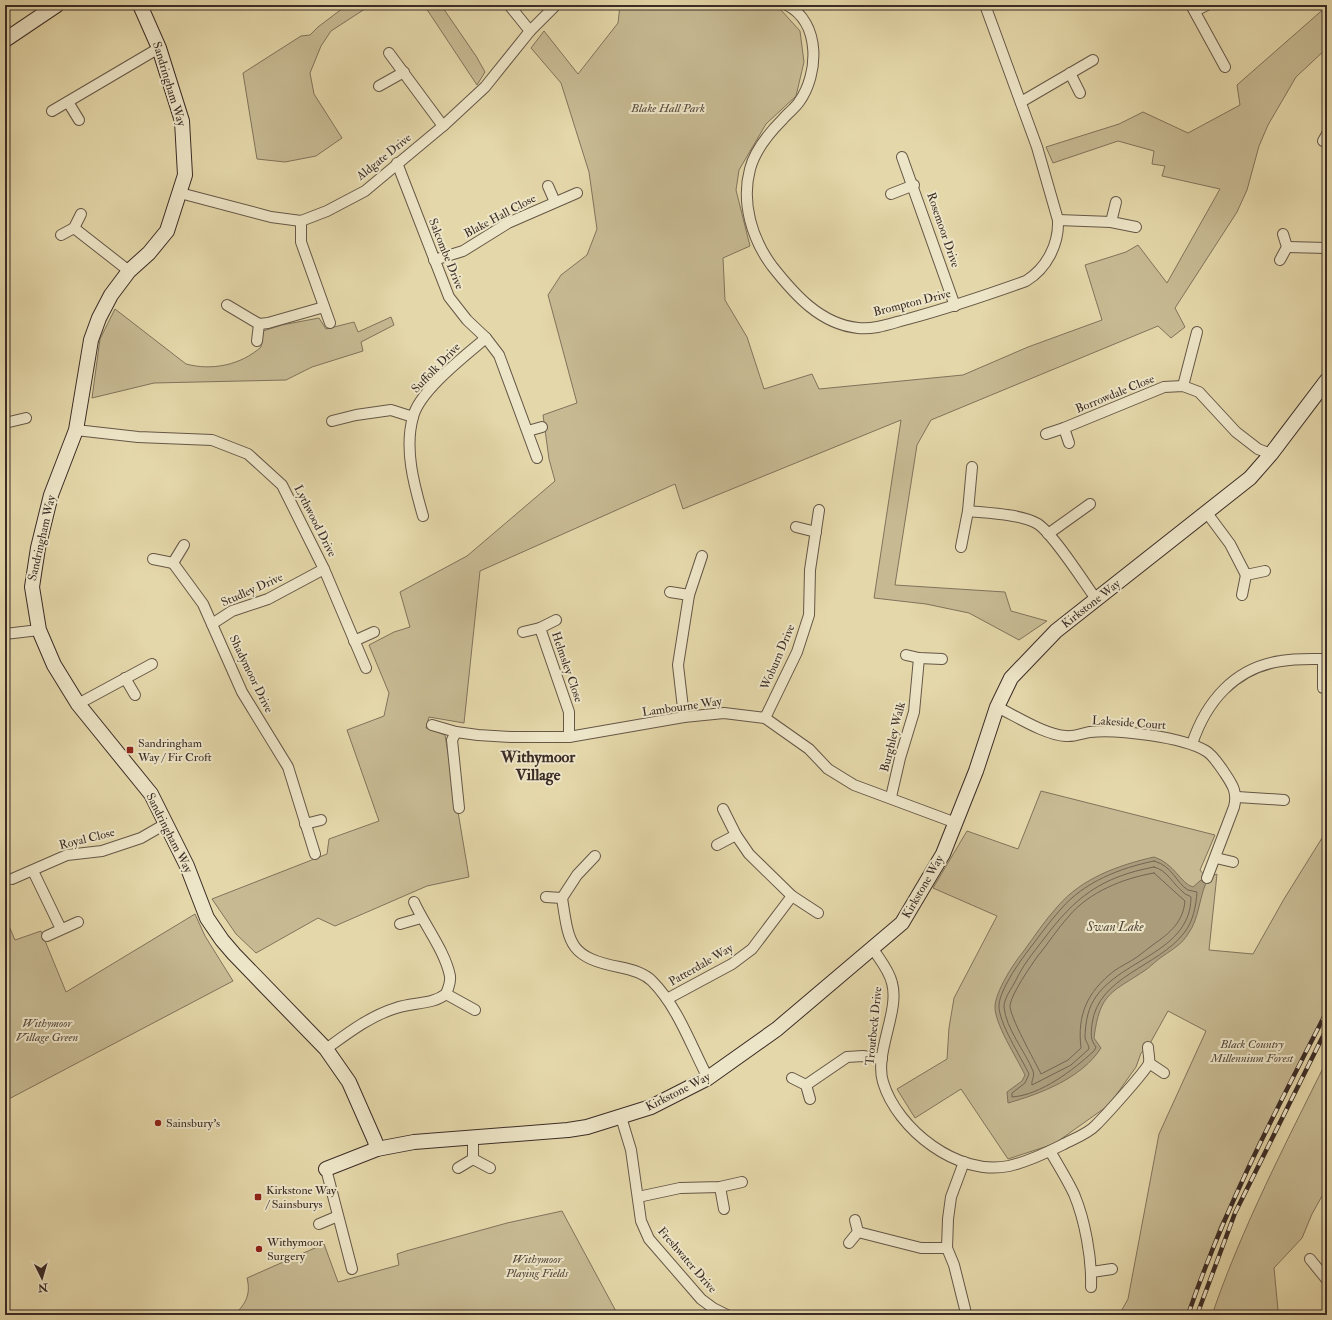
<svg xmlns="http://www.w3.org/2000/svg" width="1332" height="1320" font-family="'IM FELL Double Pica',serif">
	<rect width="100%" height="100%" fill="#e4d7a9"/>
	<filter id="stains"><feTurbulence type="fractalNoise" baseFrequency=".005" numOctaves="4"/><feColorMatrix values="0 0 0 0 .2 0 0 0 0 .09 0 0 0 0 .02 0 0 0 .5 -.17"/></filter>
	<radialGradient id="worn" r=".72"><stop offset=".6" stop-color="#630" stop-opacity="0"/><stop offset="1" stop-color="#630" stop-opacity=".3"/></radialGradient>
	<g fill="#c7ba93" stroke="#81735c">
		<polygon points="347,5 371,5 331,31 321,46 310,73 314,94 342,138 316,156 285,162 257,159 243,73 301,36 310,35 318,27"/>
		<polygon points="424,5 441,5 476,56 485,72 477,85"/>
		<polygon points="620,5 772,5 781,10 800,31 804,62 796,96 766,124 739,170 736,190 750,246 723,258 725,300 747,337 764,389 812,374 819,389 963,375 1028,347 1102,320 1085,265 1126,252 1138,245 1167,283 1220,189 1162,176 1165,166 1152,164 1154,151 1118,141 1053,163 1046,147 1119,124 1143,112 1188,133 1240,105 1237,85 1327,6 1327,48 1296,77 1268,125 1259,146 1247,190 1237,212 1175,308 1185,327 1171,338 1158,326 931,420 917,445 895,585 1005,592 1011,611 1047,621 1019,640 969,613 926,604 874,598 901,420 683,509 675,484 480,571 464,723 429,717 426,728 445,735 469,877 427,886 335,926 318,918 256,953 236,934 212,899 327,854 329,839 379,821 347,730 384,716 389,693 369,645 394,632 410,627 400,592 467,556 555,481 549,459 543,415 577,403 548,295 561,275 587,255 597,229 589,172 561,83 531,48 544,31 578,74 618,23"/>
		<path d="M 115,309 L 186,364 C 212,371 241,365 261,347 L 263,331 L 282,325 L 319,318 L 326,329 L 354,322 L 358,332 L 391,317 L 394,325 L 361,342 L 363,351 L 312,367 L 286,380 L 154,383 L 92,398 L 100,339 Z"/>
		<polygon points="1041,791 1215,835 1200,870 1207,878 1217,874 1209,950 1253,954 1284,899 1327,830 1327,1012 1220,1225 1187,1315 1119,1315 1128,1299 1159,1134 1206,1031 1168,1011 1148,1047 1141,1053 1136,1067 1109,1105 1054,1144 1008,1159 961,1089 915,1118 897,1089 947,1059 949,1028 954,998 997,916 933,888 967,831 1018,849"/>
		<polygon points="195,914 205,936 233,981 5,1101 5,917 15,940 41,931 66,992"/>
		<path d="M 1327,1060 L 1327,1187 L 1312,1214 L 1302,1238 L 1274,1268 L 1278,1310 L 1286,1315 L 1212,1315 C 1242,1227 1286,1143 1327,1060 Z"/>
		<path d="M 562,1211 L 618,1315 L 234,1315 C 246,1304 251,1294 247,1278 L 324,1244 L 338,1282 L 399,1265 L 397,1254 L 406,1251 L 507,1223 Z"/>
	</g>
	<path fill="#ab9d7c" stroke="#7e705a" d="M 1154,857 C 1174,863 1181,884 1193,887 L 1201,880 L 1206,883 C 1199,899 1199,919 1188,934 C 1182,944 1173,949 1163,956 C 1157,960 1152,965 1147,969 C 1112,993 1100,991 1094,1038 L 1101,1048 C 1082,1078 1040,1094 1008,1103 L 1007,1092 L 1022,1081 L 1025,1075 C 1017,1058 994,1023 995,1006 C 996,991 1013,964 1023,952 C 1034,937 1045,920 1058,906 C 1082,878 1119,865 1154,857 Z"/>
	<g fill="none" stroke-linecap="round" stroke-linejoin="round">
		<g stroke="#736451" stroke-width="1">
			<path d="M 1154,861 C 1173,866 1176,883 1188,890 C 1191,891 1194,891 1197,892 C 1196,906 1193,922 1184,933 C 1158,967 1098,976 1092,1024 C 1091,1035 1090,1039 1096,1047 L 1094,1051 C 1073,1070 1041,1095 1012,1097 L 1012,1093 L 1025,1083 L 1029,1074 C 1021,1057 998,1022 999,1005 C 1000,990 1018,964 1027,952 C 1038,938 1049,922 1061,909 C 1084,882 1120,868 1154,861 Z"/>
			<path d="M 1154,867 C 1167,870 1173,884 1183,892 C 1185,895 1189,895 1191,897 C 1191,959 1102,960 1088,1014 C 1086,1021 1085,1031 1085,1038 C 1086,1042 1089,1045 1089,1049 L 1071,1065 L 1032,1085 C 1031,1080 1035,1077 1033,1071 C 1025,1051 1006,1029 1004,1007 C 1004,998 1012,988 1016,980 C 1023,965 1033,953 1043,940 C 1075,897 1101,877 1154,867 Z"/>
			<path d="M 1154,873 L 1185,901 C 1183,922 1170,933 1154,944 C 1148,948 1143,953 1137,957 C 1130,962 1121,966 1114,971 C 1087,992 1077,1015 1081,1048 L 1068,1060 L 1041,1074 C 1035,1061 1009,1016 1010,1005 C 1012,993 1030,967 1037,957 C 1048,944 1057,929 1069,916 C 1089,892 1124,878 1154,873 Z"/>
		</g>
		<defs>
			<g id="street">
				<polyline points="509,5 530,31"/>
				<path d="M 787,5 C 821,23 819,74 799,102 C 795,108 788,113 783,119 C 769,133 755,150 750,169 C 741,203 752,239 772,266 C 794,294 820,324 858,328 C 875,330 892,323 908,319 C 948,308 987,295 1026,281 C 1047,268 1059,244 1058,220 L 1037,147 L 985,5"/>
				<polyline points="1191,5 1225,67"/>
				<polyline points="1195,11 1207,5"/>
				<polyline points="389,53 443,126"/>
				<polyline points="1070,73 1080,93"/>
				<polyline points="379,86 404,72"/>
				<polyline points="68,102 79,120"/>
				<polyline points="1021,102 1093,60"/>
				<polyline points="52,111 159,48"/>
				<polyline points="1323,141 1327,134"/>
				<polyline points="902,157 955,306"/>
				<polyline points="397,163 449,297 467,320 486,338 499,355 537,458"/>
				<polyline points="548,186 555,202"/>
				<polyline points="180,193 271,217 301,221 327,211 365,191 443,126 485,87 530,31 556,5"/>
				<polyline points="891,194 914,185"/>
				<polyline points="1058,220 1111,222 1136,227"/>
				<polyline points="301,221 301,242 330,323"/>
				<polyline points="1111,222 1116,202"/>
				<polyline points="74,228 129,271"/>
				<polyline points="61,235 74,228 81,214"/>
				<polyline points="1287,247 1327,248"/>
				<polyline points="434,260 463,251 508,223 577,193"/>
				<polyline points="1280,260 1287,247 1283,234"/>
				<polyline points="227,305 259,324 268,323 324,307"/>
				<polyline points="257,341 259,324"/>
				<polyline points="1183,386 1197,332"/>
				<polyline points="332,421 356,415 391,410 413,417"/>
				<polyline points="5,423 26,418"/>
				<polyline points="1064,428 1069,443"/>
				<polyline points="76,430 138,437 212,440 248,454 282,485 324,569 366,668"/>
				<polyline points="528,431 542,427"/>
				<polyline points="1046,434 1064,428 1164,387 1183,386 1199,392 1236,432 1258,449 1271,454"/>
				<path d="M 968,511 C 988,513 1021,514 1038,524 C 1054,535 1083,581 1096,599"/>
				<polyline points="1207,513 1230,544 1246,575"/>
				<path d="M 423,516 C 414,485 404,449 413,417 C 419,391 466,355 486,338"/>
				<polyline points="796,527 816,532"/>
				<polyline points="1048,534 1090,504"/>
				<polyline points="961,547 968,511 972,467"/>
				<polyline points="153,559 173,563 184,545"/>
				<polyline points="173,563 203,604 242,692 288,767 315,854"/>
				<polyline points="670,592 689,595"/>
				<polyline points="1242,595 1246,575 1265,571"/>
				<polyline points="212,624 232,611 268,599 324,569"/>
				<polyline points="540,628 569,712 569,737"/>
				<polyline points="523,632 540,628 556,620"/>
				<polyline points="5,634 39,630"/>
				<polyline points="354,641 374,632"/>
				<polyline points="906,655 919,658 942,659"/>
				<polyline points="125,678 135,695"/>
				<polyline points="1323,688 1323,659"/>
				<polyline points="78,704 152,664"/>
				<path d="M 997,707 C 1016,716 1045,735 1066,736 C 1074,737 1083,733 1090,732 C 1117,729 1183,737 1206,751 C 1213,755 1219,765 1224,772 C 1232,784 1238,792 1234,807 L 1207,878"/>
				<polyline points="684,717 678,665 689,595 702,556"/>
				<polyline points="765,718 797,652 809,615 810,570 819,510"/>
				<polyline points="432,725 456,732 478,735 511,737 569,737 684,717 724,713 765,718 809,749 828,769 854,785 956,823"/>
				<polyline points="456,732 452,740 459,808"/>
				<path d="M 1192,744 C 1206,702 1234,668 1281,661 C 1296,658 1312,659 1327,659"/>
				<polyline points="891,797 900,758 914,712 919,658"/>
				<polyline points="1237,797 1284,800"/>
				<polyline points="723,809 736,835 749,854 792,896 818,913"/>
				<polyline points="305,824 321,820"/>
				<polyline points="717,845 736,835"/>
				<path d="M 595,856 L 577,875 L 562,898 C 569,944 569,957 619,967 C 630,969 643,972 652,981 C 678,1007 691,1046 708,1078"/>
				<polyline points="1216,858 1233,862"/>
				<polyline points="33,871 61,929"/>
				<polyline points="12,879 67,855 102,851 141,838 167,823"/>
				<polyline points="546,897 562,898"/>
				<path d="M 414,902 C 425,926 445,951 450,976 C 451,982 448,989 446,994"/>
				<polyline points="400,924 421,918"/>
				<polyline points="47,936 78,922"/>
				<path d="M 873,949 C 880,960 889,970 892,983 C 900,1011 874,1053 883,1082 C 897,1129 958,1177 1009,1166 C 1027,1162 1046,1153 1062,1145 C 1073,1139 1088,1134 1096,1125 C 1105,1116 1146,1071 1149,1063 C 1150,1058 1148,1052 1148,1047"/>
				<polyline points="667,999 732,964 752,949 792,896"/>
				<path d="M 326,1049 C 348,1033 370,1016 396,1008 C 413,1002 432,1005 446,994 L 475,1010"/>
				<polyline points="1149,1063 1164,1073"/>
				<polyline points="792,1078 806,1085 810,1099"/>
				<polyline points="806,1085 847,1057 863,1056 882,1059"/>
				<polyline points="621,1117 631,1150 641,1221 649,1239 701,1299 713,1308 727,1315"/>
				<polyline points="473,1138 473,1159"/>
				<path d="M 1050,1151 C 1058,1165 1067,1179 1074,1194 C 1085,1220 1092,1259 1091,1287"/>
				<polyline points="964,1162 951,1197 948,1219 947,1248 954,1265 965,1309 964,1315"/>
				<polyline points="458,1168 473,1159 490,1168"/>
				<polyline points="326,1169 352,1269"/>
				<polyline points="720,1187 724,1209"/>
				<polyline points="638,1197 680,1188 720,1187 742,1182"/>
				<polyline points="319,1224 338,1216"/>
				<polyline points="858,1232 921,1248 947,1248"/>
				<polyline points="849,1243 858,1232 855,1220"/>
				<polyline points="1310,1259 1327,1280"/>
				<polyline points="1092,1272 1112,1269"/>
			</g>
			<g id="secondary">
				<polyline points="140,5 159,48 182,121 185,175 167,231 149,253 129,271 111,295 99,318 91,340 76,430 51,495 38,548 32,587 39,630 54,665 78,704 151,794 187,866 207,918 222,940 234,954 326,1049 349,1082 375,1141 377,1149"/>
				<polyline points="5,40 57,5"/>
				<polyline points="326,1169 377,1149 414,1142 568,1130 587,1127 651,1107 708,1078 777,1029 902,923 943,854 976,771 997,707 1011,678 1056,631 1250,478 1271,454 1327,380"/>
			</g>
		</defs>
		<use href="#street" stroke="#655747" stroke-width="12"/>
		<use href="#secondary" stroke="#3b2c26" stroke-width="16"/>
		<use href="#street" stroke="#ede5c7" stroke-width="10"/>
		<use href="#secondary" stroke="#ede5c7" stroke-width="14"/>
		<defs>
			<g id="rail">
				<path d="M 1188,1315 C 1224,1209 1276,1110 1327,1011"/>
				<polyline points="1197,1315 1235,1213 1327,1028"/>
			</g>
		</defs>
		<use href="#rail" stroke="#3b2c26" stroke-width="4.5"/>
		<use href="#rail" stroke="#ede5c7" stroke-width="3" stroke-dasharray="9" stroke-linecap="butt"/>
	</g>
	<g fill="#8f2418" stroke="#ede5c7" stroke-width="1.5">
		<rect x="126" y="746" width="8" height="8" rx="2"/>
		<circle cx="158" cy="1123" r="4"/>
		<rect x="254" y="1193" width="8" height="8" rx="2"/>
		<circle cx="259" cy="1249" r="4"/>
	</g>
	<g text-anchor="middle" dominant-baseline="central" stroke-width="4" stroke-linejoin="round" paint-order="stroke">
		<g font-size="12" fill="#3b2c26" stroke="#ede5c7">
			<text transform="translate(169 84) rotate(73)">Sandringham Way</text>
			<text transform="translate(384 157) rotate(-39)">Aldgate Drive</text>
			<text transform="translate(500 216) rotate(-28)">Blake Hall Close</text>
			<text transform="translate(943 230) rotate(71)">Rosemoor Drive</text>
			<text transform="translate(446 254) rotate(68)">Salcombe Drive</text>
			<text transform="translate(912 303) rotate(-14)">Brompton Drive</text>
			<text transform="translate(436 368) rotate(-46)">Suffolk Drive</text>
			<text transform="translate(1115 394) rotate(-22)">Borrowdale Close</text>
			<text transform="translate(315 521) rotate(63)">Lythwood Drive</text>
			<text transform="translate(42 538) rotate(-77)">Sandringham Way</text>
			<text transform="translate(252 590) rotate(-24)">Studley Drive</text>
			<text transform="translate(1091 604) rotate(-38)">Kirkstone Way</text>
			<text transform="translate(778 657) rotate(-67)">Woburn Drive</text>
			<text transform="translate(567 667) rotate(71)">Helmsley Close</text>
			<text transform="translate(251 674) rotate(64)">Shadymoor Drive</text>
			<text transform="translate(682 707) rotate(-8)">Lambourne Way</text>
			<text transform="translate(1129 723) rotate(4)">Lakeside Court</text>
			<text transform="translate(893 737) rotate(-76)">Burghley Walk</text>
			<text transform="translate(169 833) rotate(63)">Sandringham Way</text>
			<text transform="translate(87 839) rotate(-14)">Royal Close</text>
			<text transform="translate(923 887) rotate(-60)">Kirkstone Way</text>
			<text transform="translate(701 965) rotate(-30)">Patterdale Way</text>
			<text transform="translate(874 1026) rotate(-84)">Troutbeck Drive</text>
			<text transform="translate(678 1092) rotate(-27)">Kirkstone Way</text>
			<text transform="translate(687 1260) rotate(49)">Freshwater Drive</text>
		</g>
		<g font-size="12" font-style="italic" fill="#57483c" stroke="#ede5c7">
			<text x="668" y="108">Blake Hall Park</text>
			<text x="47" y="1023">Withymoor<tspan x="47" dy="14">Village Green</tspan></text>
			<text x="1252" y="1044">Black Country<tspan x="1252" dy="14">Millennium Forest</tspan></text>
			<text x="537" y="1259">Withymoor<tspan x="537" dy="14">Playing Fields</tspan></text>
		</g>
		<g font-size="12" fill="#3b2c26" stroke="#ede5c7" text-anchor="start">
			<text x="138" y="743">Sandringham<tspan x="138" dy="14">Way / Fir Croft</tspan></text>
			<text x="166" y="1123">Sainsbury's</text>
			<text x="266" y="1190">Kirkstone Way<tspan x="266" dy="14">/ Sainsburys</tspan></text>
			<text x="267" y="1242">Withymoor<tspan x="267" dy="14">Surgery</tspan></text>
		</g>
		<g font-size="13" font-style="italic" fill="#57483c" stroke="#ede5c7">
			<text x="1115" y="927">Swan Lake</text>
		</g>
		<g font-size="16" font-weight="bold" fill="#3b2c26" stroke="#ede5c7">
			<text x="538" y="757">Withymoor<tspan x="538" dy="18">Village</tspan></text>
		</g>
	</g>
	<rect width="1332" height="1320" fill="none" stroke="#e4d7a9" stroke-width="20"/>
	<rect x="6" y="6" width="1320" height="1308" fill="none" stroke="#3b2c26" stroke-width="2"/>
	<rect x="10" y="10" width="1312" height="1300" fill="none" stroke="#3b2c26"/>
	<g transform="translate(42 1278) rotate(175)" stroke="#ede5c7" stroke-width="3" paint-order="stroke">
	<path d="M0-3L7 15L0 10L-7 15Z" fill="#3b2c26"/>
	<text y="-6" font-size="11" font-weight="bold" text-anchor="middle" fill="#3b2c26">N</text>
	</g>
	<rect width="100%" height="100%" filter="url(#stains)"/>
	<rect width="100%" height="100%" fill="url(#worn)"/>
</svg>
